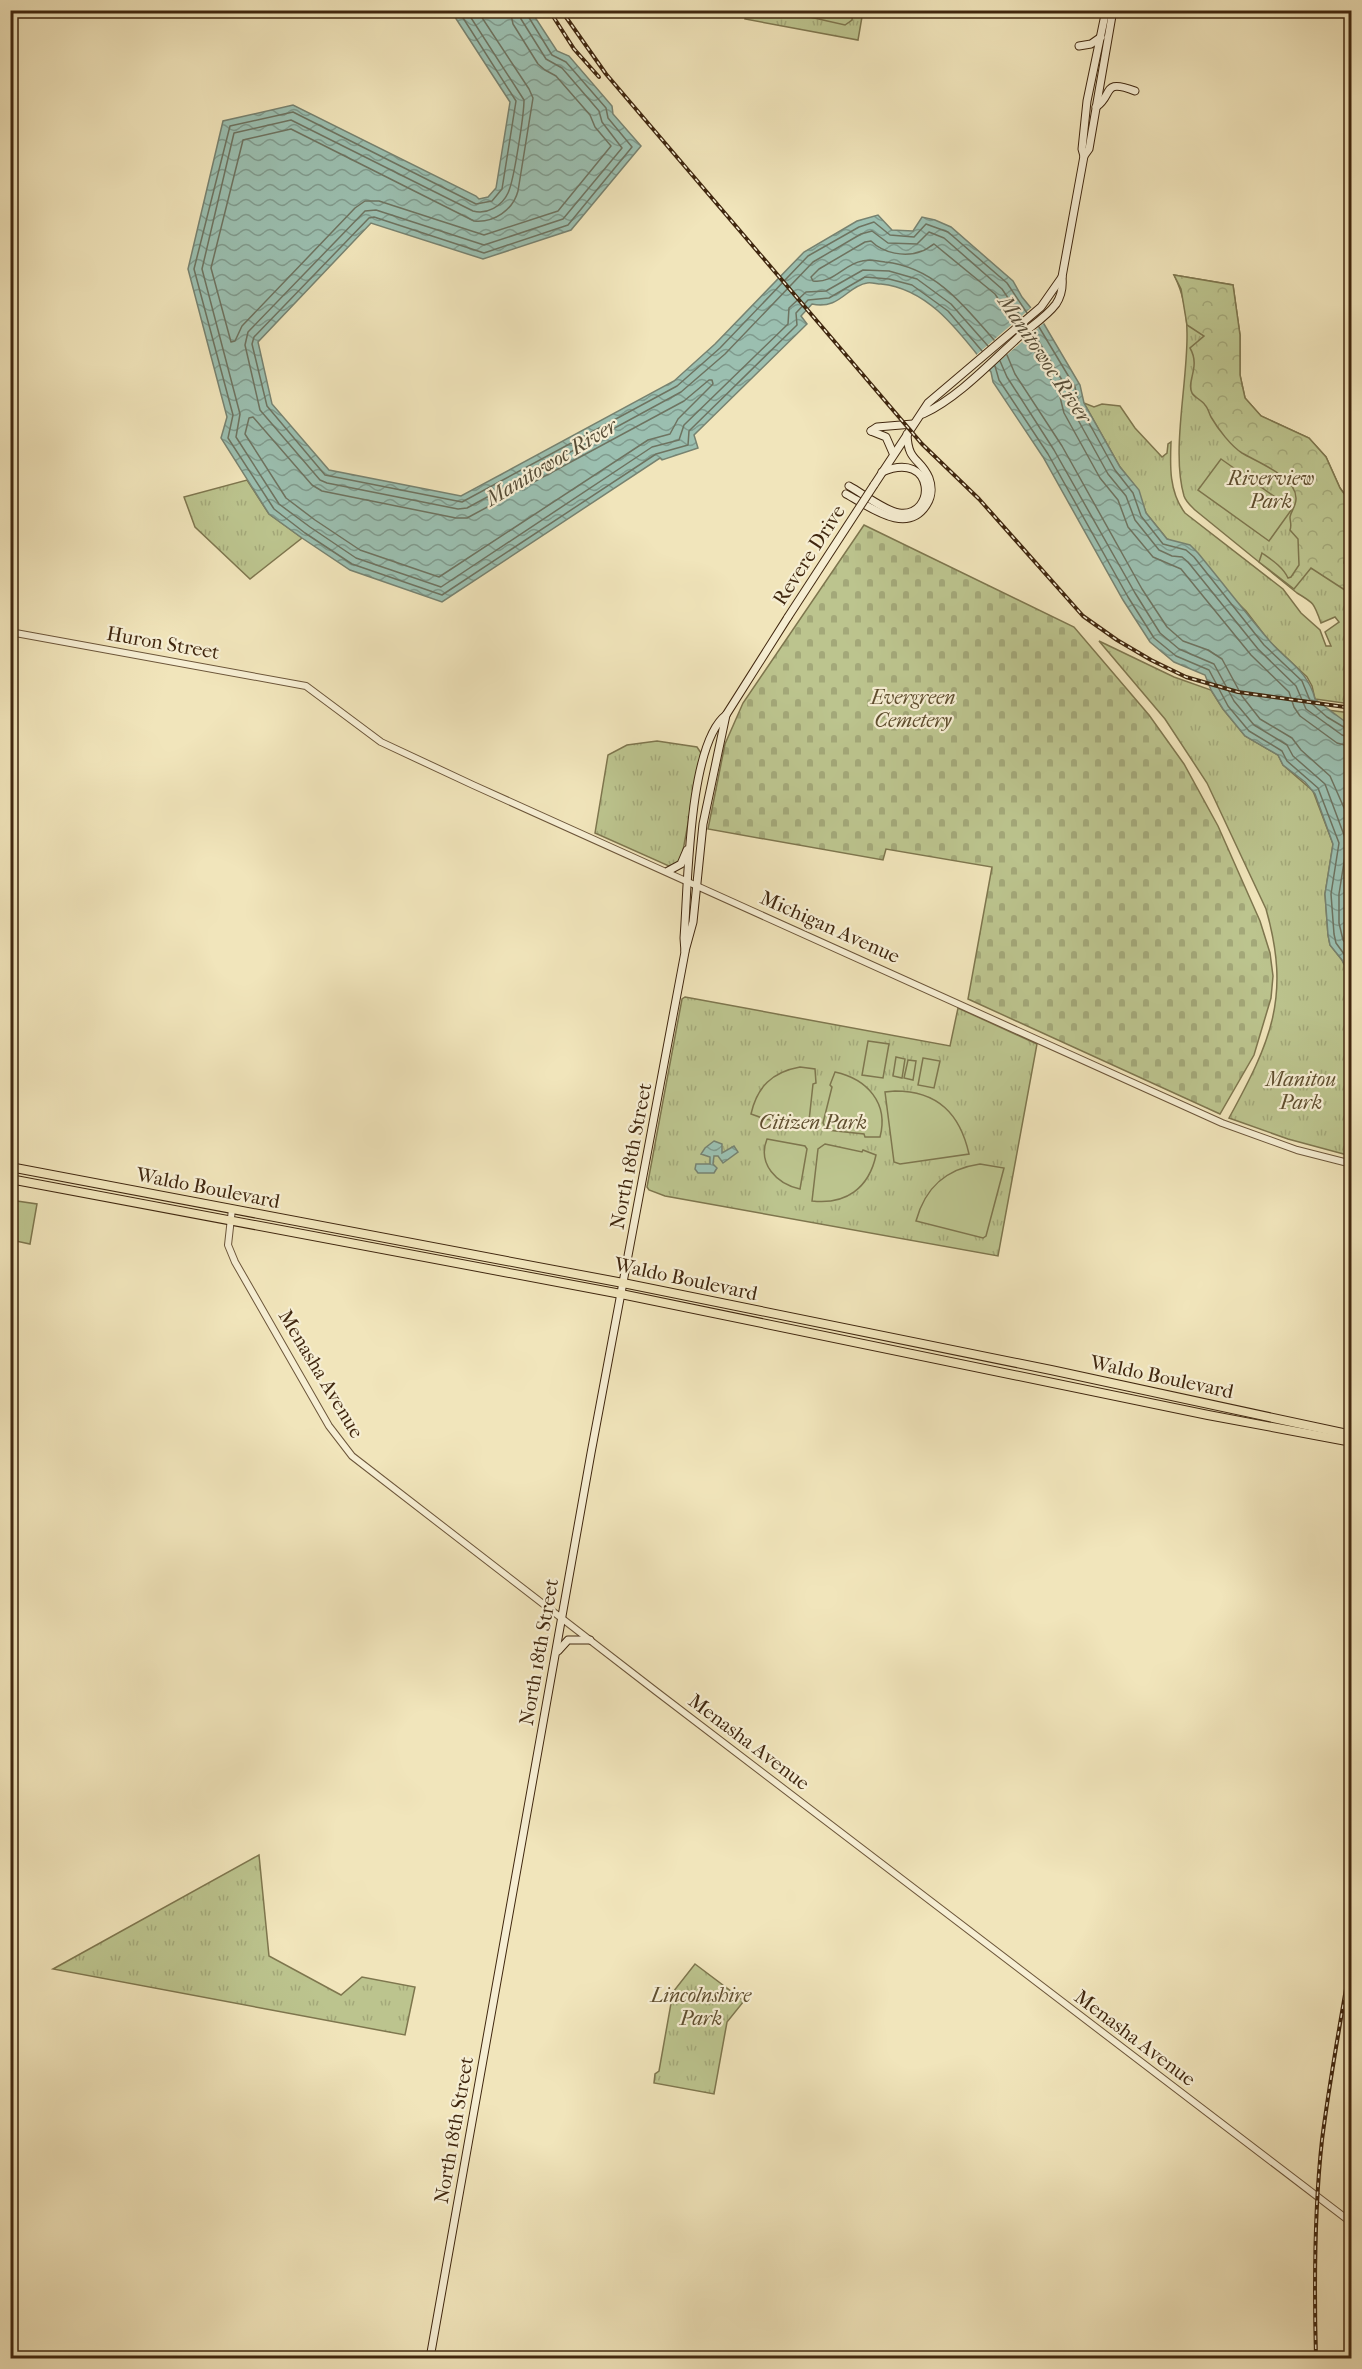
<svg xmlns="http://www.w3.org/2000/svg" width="1362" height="2369" font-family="'IM FELL French Canon',serif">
	<defs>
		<pattern id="grass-tufts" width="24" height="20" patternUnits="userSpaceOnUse" patternTransform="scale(1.5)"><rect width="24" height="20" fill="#bcc48e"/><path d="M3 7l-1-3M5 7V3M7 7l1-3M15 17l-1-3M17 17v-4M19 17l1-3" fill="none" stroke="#a3a879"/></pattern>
		<pattern id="forest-crowns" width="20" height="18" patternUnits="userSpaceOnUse" patternTransform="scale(1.5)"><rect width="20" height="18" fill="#bcc48e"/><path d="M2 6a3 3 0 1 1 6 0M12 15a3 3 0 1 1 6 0" fill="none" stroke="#a3a879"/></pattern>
		<pattern id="cemetery-stones" width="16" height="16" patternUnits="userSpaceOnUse" patternTransform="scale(1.5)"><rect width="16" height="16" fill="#bcc48e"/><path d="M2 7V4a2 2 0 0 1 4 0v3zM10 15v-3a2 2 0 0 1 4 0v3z" fill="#a3a879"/></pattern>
		<pattern id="water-waves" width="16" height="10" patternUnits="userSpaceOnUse" patternTransform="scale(1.5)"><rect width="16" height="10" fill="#9bbfb0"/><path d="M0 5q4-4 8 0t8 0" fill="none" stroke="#809b8e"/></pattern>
	</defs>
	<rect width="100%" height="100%" fill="#f1e5bb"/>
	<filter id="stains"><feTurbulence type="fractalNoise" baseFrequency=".00333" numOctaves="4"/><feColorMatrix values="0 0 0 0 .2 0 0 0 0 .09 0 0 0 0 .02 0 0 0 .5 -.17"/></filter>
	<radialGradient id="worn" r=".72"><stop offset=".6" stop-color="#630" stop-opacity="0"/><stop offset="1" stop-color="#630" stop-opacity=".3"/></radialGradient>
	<g fill="url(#grass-tufts)" stroke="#7e764e" stroke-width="1.5">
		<polygon points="747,11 863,11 858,40 745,19"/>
		<path d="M 1174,275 L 1233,285 L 1240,335 L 1240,375 L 1245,398 L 1261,416 L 1309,438 L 1326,457 L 1340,488 L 1351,503 L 1351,525 L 1344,563 L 1351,565 L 1351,704 L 1315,699 L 1312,686 L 1307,677 L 1269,641 L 1246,611 L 1176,543 L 1167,539 L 1146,513 L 1138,490 L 1120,467 L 1084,403 L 1094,407 L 1102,404 L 1120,406 L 1135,428 L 1162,457 L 1167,453 L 1168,444 L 1171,442 C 1170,466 1169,492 1185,513 L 1283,589 L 1301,613 L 1320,630 L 1326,646 L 1331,646 L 1325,632 L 1339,622 L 1335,617 L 1321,623 C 1314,603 1314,603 1297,593 L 1195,510 C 1191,506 1186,502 1184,496 C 1171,451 1188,381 1187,333 C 1187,313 1183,293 1174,275 Z"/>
		<polygon points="247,480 269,514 302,538 250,579 195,527 184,497"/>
		<path d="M 1099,641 L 1174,677 L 1211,690 L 1223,709 L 1245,736 L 1278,755 L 1283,765 L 1313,791 L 1333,844 L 1325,894 L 1328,935 L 1330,945 L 1342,960 L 1351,979 L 1351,1156 L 1288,1139 L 1229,1118 C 1271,1041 1291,997 1266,909 L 1207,783 L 1165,719 Z"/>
		<polygon points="1327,710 1351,713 1351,726"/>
		<polygon points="657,741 697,747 701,753 682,856 681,860 671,867 595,833 608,755 627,745"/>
		<polygon points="685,997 950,1046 958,1008 1037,1044 998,1256 665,1196 649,1190 647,1187 682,999"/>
		<polygon points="259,1855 269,1956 341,1995 362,1977 415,1987 405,2035 53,1969"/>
		<polygon points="695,1964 744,2001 727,2022 714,2094 654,2083 655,2074 659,2071 673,1992"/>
	</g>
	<path fill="url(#forest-crowns)" stroke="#7e764e" stroke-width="1.5" d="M 1174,275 L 1233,285 L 1240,335 L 1240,375 L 1245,398 L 1261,416 L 1309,438 L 1326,457 L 1340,488 L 1351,503 L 1351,525 L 1344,563 L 1351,565 L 1351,594 L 1311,568 L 1294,589 L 1259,562 L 1262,553 C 1272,560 1283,567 1288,578 L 1291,577 L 1299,565 L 1298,539 L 1290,530 C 1292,525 1290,522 1290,517 C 1291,511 1296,506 1296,499 C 1297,477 1257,462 1242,453 C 1231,446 1218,429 1211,417 C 1209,413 1208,408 1205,405 C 1202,400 1195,398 1192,393 C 1186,381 1201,367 1190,348 L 1204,336 L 1187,325 L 1181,289 Z"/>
	<polygon fill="url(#cemetery-stones)" stroke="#7e764e" stroke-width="1.5" points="864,525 1074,627 1149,715 1184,764 1218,826 1260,921 1270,953 1273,976 1271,998 1254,1055 1220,1114 968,999 992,867 886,849 883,860 708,829 725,744 743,703"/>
	<g fill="#bcc48e" stroke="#7e764e" stroke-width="1.5">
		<polygon points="783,11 853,11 852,20 845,25"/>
		<polygon points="1221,459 1292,509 1269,541 1198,490"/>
		<polygon points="868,1041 889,1044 883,1078 862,1075"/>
		<polygon points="896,1057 905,1059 902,1078 893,1076"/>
		<polygon points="923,1058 940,1061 934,1088 918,1085"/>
		<polygon points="908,1060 916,1061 913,1080 904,1078"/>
		<path d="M 800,1067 L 815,1069 L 816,1083 L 813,1084 L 809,1121 L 802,1125 L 765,1119 L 751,1114 C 757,1087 772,1072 800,1067 Z"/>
		<path d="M 835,1072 C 867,1079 889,1103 880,1137 L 865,1137 L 864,1134 L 827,1130 L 823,1123 L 832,1087 L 830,1085 Z"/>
		<path d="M 895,1091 C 938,1091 960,1114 969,1154 L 900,1164 L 894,1162 L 885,1092 Z"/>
		<path d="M 767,1139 L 805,1146 L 807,1149 L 800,1189 C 777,1184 757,1164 767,1139 Z"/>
		<path d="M 825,1144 L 862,1152 L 863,1150 L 876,1155 C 869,1188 846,1205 812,1201 L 818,1149 Z"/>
		<path d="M 980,1164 L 1004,1168 L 986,1236 L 983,1238 L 916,1221 C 925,1188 945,1169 980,1164 Z"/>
		<polygon points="10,1200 37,1204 30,1244 11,1240"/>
	</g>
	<g fill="url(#water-waves)" stroke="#778270" stroke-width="1.5">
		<path d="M 451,11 L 531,11 L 557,51 L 569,56 L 612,106 L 613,114 L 641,146 L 571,230 L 483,259 L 371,223 L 258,342 L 272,404 L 329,470 L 461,496 L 674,381 L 715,344 L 804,252 L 857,221 L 878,215 L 892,230 L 913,231 L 922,217 L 935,220 L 951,227 L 1013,281 L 1022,297 L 1044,324 L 1080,385 L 1084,403 L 1120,467 L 1139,490 L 1146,513 L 1167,539 L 1190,545 L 1198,553 C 1222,582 1244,611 1268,639 C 1286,661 1308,670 1315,699 L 1351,726 L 1351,979 L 1342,960 L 1330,945 L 1328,935 L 1325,894 L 1333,844 L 1315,794 L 1305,782 L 1283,765 L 1278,755 L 1245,736 L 1223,709 L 1211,690 L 1205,675 L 1174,662 L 1150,642 L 1123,600 L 1043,457 L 993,382 L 991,372 C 962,336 931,289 881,284 C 877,284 871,282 867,283 C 847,286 840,310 812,304 L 801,316 L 807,324 L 694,435 L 698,448 L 662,460 L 660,458 L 442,602 L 350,570 L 302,538 L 269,514 L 221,438 L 227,417 L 188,269 L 223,121 L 293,105 L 476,196 L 479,199 L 488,197 L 496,188 L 510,102 Z"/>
		<polygon points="714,1141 722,1144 722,1153 734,1146 738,1152 723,1163 718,1156 714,1156 713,1164 717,1168 714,1173 698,1173 695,1169 696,1164 710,1164 710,1157 701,1154 705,1148"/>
	</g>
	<polygon fill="#f1e5bb" points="1032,307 1044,323 989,370 975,356"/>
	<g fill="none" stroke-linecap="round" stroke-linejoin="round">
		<g stroke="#6e7360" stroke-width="1.5">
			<polyline points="458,10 516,101 502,189 492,201 476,204 293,112 230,126 194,269 233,415 228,438 274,509 305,533 352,564 442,595 656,454 688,445 689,431 797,325 796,313 808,300 829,298 865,277 889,279 912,285 948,311 982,351"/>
			<path d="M 466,10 L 524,100 C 524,114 514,181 508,193 C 502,206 487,215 473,211 L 291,120 L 234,133 L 202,269 L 240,414 L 236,437 L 279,504 L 310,527 L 356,558 L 441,587 L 652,447 L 679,440 L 684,425 L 788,324 L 789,308 L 806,292 L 826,291 L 863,270 L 889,271 L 917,279 L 951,304 L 988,346"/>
			<path d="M 477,10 L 529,89 L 533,98 L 518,191 C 513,210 494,223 474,221 L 291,129 L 243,140 L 211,268 L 231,342 L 235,341 L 242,326 L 355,208 L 365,201 L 379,201 L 484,235 L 558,211 L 611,146 L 595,127 L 590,115 L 556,76 L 545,70 L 538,64 L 513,24 L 510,10"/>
			<polyline points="519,10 521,19 546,59 562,68 599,111 602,122 622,148 563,219 484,245 376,210 365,211 248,332 245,345 260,410 320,480 327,483 458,509 467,508 681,392 725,354 813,262 861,234 872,231 888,243 917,244 929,232 944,238 1002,289 1021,317"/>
			<polyline points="527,10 528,16 552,55 566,62 606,108 608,118 632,147 568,225 484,253 374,217 369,218 254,337 252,344 267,406 325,475 462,502 677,386 720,348 808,256 859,227 874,222 890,235 914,237 926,224 948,232 1007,283 1027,313"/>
			<polyline points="1039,327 1075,387 1079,405 1115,470 1133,493 1141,516 1163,544 1186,550 1194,557 1264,645 1302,681 1311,703 1327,717 1347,729 1352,730"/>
			<polyline points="1033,332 1068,390 1072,409 1108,474 1126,496 1135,520 1159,550 1172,556 1182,557 1188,562 1258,649 1296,686 1306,709 1342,735 1352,738"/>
			<polyline points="1026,337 1059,393 1064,413 1100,478 1118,500 1128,527 1153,557 1181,569 1251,655 1289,692 1294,707 1300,716 1337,743 1352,747"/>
			<path d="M 994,340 C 964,305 934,267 885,262 C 878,261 870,259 862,261 C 844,264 833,284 813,281 L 811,277 L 819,269 L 865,242 L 871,241 C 883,253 905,258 922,251 C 926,250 930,246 934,244 L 995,294 L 1014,323"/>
			<polyline points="1007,355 1015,374 1062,446 1142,589 1167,627 1183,641 1208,650 1222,659 1242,696 1260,719 1292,738 1301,750 1330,776 1352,826"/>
			<polyline points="1000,361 1007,377 1054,450 1135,593 1160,633 1179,649 1214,664 1234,701 1254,725 1287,745 1293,756 1325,784 1347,843 1339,894 1339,923 1343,940 1352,950"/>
			<polyline points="995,366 999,380 1048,454 1128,597 1154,638 1176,656 1209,670 1228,706 1249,731 1282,751 1287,761 1318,788 1339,843 1331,894 1334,934 1336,943 1352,965"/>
			<polygon points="709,380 712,380 713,384 678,419 670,434 648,440 439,577 360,550 315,520 286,498 245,434 249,418 253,417 312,485 322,491 456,518 467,518 684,401"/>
			<path d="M 1352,870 C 1346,891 1345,916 1352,937"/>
		</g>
		<defs>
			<g id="tertiary">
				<polyline points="10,632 306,686 381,742 473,785 1222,1123 1297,1150 1352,1164"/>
				<polyline points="232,1209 228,1245 235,1262 329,1426 352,1456 657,1692 1352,2223"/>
			</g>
			<g id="secondary">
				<polyline points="1079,46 1091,44 1101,37"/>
				<path d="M 1096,107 C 1114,95 1101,78 1135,91"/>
				<polyline points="1084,156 1089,149 1113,10"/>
				<path d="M 923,414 C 958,398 992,361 1021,335 C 1033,325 1047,316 1056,304 C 1062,295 1063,287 1062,277 L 1084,156 L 1082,149 L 1087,101 L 1106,10"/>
				<polyline points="871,431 877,427 913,424"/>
				<polyline points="871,431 886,437 893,453"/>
				<polyline points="874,485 928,403 1041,307 1062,277"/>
				<path d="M 849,486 C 862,493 885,511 899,513 C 937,518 936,449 882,472"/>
				<path d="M 846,494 C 869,506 907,537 927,504 C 932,496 932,486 929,478 C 920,457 908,463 907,434"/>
				<polyline points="668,871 681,864 687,850"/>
				<polyline points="685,951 693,922 703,824 726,715"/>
				<polyline points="558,1651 568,1640 590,1640"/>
				<path d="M 430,2358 L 591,1453 L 685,952 L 684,938 C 688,889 688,744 726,715 L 788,617"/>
			</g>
			<g id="primary">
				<polyline points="10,1167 623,1283 1051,1370 1352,1435"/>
				<polyline points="10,1179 621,1294 1208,1415 1352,1442"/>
			</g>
		</defs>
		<use href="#tertiary" stroke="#6c563a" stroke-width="8"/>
		<use href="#secondary" stroke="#40270f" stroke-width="9"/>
		<use href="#primary" stroke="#40270f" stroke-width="10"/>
		<use href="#tertiary" stroke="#f6eed3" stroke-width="6"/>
		<use href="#secondary" stroke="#f6eed3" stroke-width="7"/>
		<use href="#primary" stroke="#f1e5bb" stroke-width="8"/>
		<defs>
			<g id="rail">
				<polyline points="549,10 574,49 599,77"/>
				<polyline points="561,10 606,74 922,444 979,499 1083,616 1117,640 1151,660 1186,677 1238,692 1352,708"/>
				<path d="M 1316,2358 C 1314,2286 1314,2213 1322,2140 C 1330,2078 1341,2017 1352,1955"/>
			</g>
		</defs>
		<use href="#rail" stroke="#40270f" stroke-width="4"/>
		<use href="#rail" stroke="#f6eed3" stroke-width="1.5" stroke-dasharray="4.5" stroke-linecap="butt"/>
		<defs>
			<polyline id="secondary-bridge" points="788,617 874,485"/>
		</defs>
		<use href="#secondary-bridge" stroke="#40270f" stroke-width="9" stroke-linecap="butt"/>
		<use href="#secondary-bridge" stroke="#f6eed3" stroke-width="7"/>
	</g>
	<g text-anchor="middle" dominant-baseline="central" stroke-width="4.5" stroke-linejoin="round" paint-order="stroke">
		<g font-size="20" font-style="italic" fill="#5f4e2f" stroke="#f6eed3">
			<text x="1271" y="478">Riverview<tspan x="1271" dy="23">Park</tspan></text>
			<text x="913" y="697">Evergreen<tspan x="913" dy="23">Cemetery</tspan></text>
			<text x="1301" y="1079">Manitou<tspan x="1301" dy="23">Park</tspan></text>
			<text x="813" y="1122">Citizen Park</text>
			<text x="701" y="1995">Lincolnshire<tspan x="701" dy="23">Park</tspan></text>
		</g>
		<g font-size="20" fill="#40270f" stroke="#f6eed3">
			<text transform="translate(809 555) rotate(-57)">Revere Drive</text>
			<text transform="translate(163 643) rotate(10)">Huron Street</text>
			<text transform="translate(830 927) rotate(24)">Michigan Avenue</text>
			<text transform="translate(631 1156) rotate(-79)">North 18th Street</text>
			<text transform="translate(208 1188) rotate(11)">Waldo Boulevard</text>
			<text transform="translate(686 1279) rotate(12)">Waldo Boulevard</text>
			<text transform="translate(321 1374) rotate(59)">Menasha Avenue</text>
			<text transform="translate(1162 1377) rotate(12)">Waldo Boulevard</text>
			<text transform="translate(539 1652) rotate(-80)">North 18th Street</text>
			<text transform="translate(749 1742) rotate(37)">Menasha Avenue</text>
			<text transform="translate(1135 2038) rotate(37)">Menasha Avenue</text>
			<text transform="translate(454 2130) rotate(-80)">North 18th Street</text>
		</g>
		<g font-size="21" font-style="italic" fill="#574d37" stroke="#f6eed3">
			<text transform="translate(1045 359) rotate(56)">Manitowoc River</text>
			<text transform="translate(551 462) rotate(-31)">Manitowoc River</text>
		</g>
	</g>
	<rect width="1362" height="2369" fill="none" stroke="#f1e5bb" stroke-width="36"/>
	<rect x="12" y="12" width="1338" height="2345" fill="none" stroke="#40270f" stroke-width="3"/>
	<rect x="18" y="18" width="1326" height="2333" fill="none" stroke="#40270f" stroke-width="1.5"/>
	<rect width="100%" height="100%" filter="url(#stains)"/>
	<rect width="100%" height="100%" fill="url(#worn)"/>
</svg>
